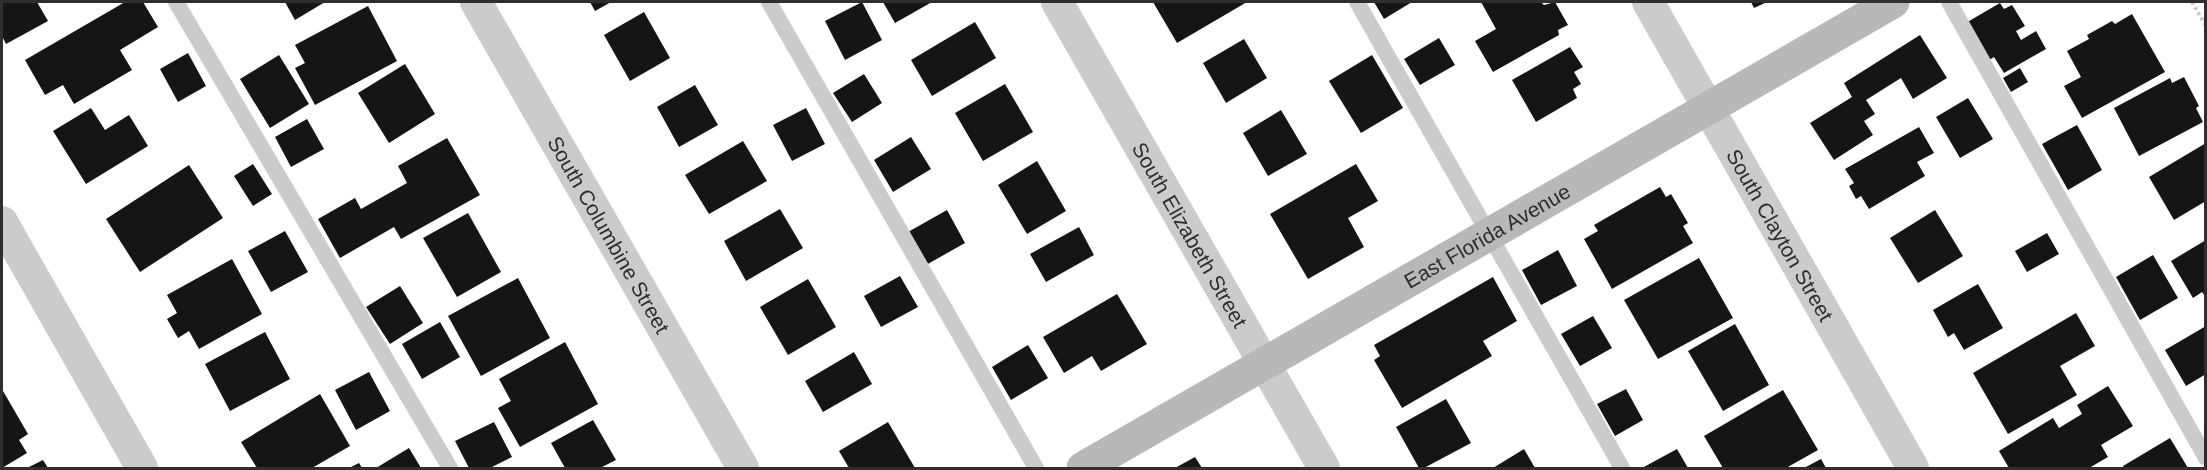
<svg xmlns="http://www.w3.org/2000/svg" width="2207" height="470" font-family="Helvetica,sans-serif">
	<rect width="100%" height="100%" fill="#fff"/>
	<g fill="#151515">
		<polygon points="2,2 37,2 48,21 6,44 2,36"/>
		<polygon points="125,2 143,2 158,27 120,50 132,70 74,104 63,85 45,95 25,60"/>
		<polygon points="285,2 325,2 295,20"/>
		<polygon points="590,2 611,2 595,11"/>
		<polygon points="862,2 882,40 845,60 825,21"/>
		<polygon points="883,2 932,2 895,23"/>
		<polygon points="1153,2 1247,2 1177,43"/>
		<polygon points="1374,2 1412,2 1384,19"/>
		<polygon points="1481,2 1541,2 1544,5 1555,2 1568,25 1558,30 1559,35 1493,72 1475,41 1496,29"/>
		<polygon points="1751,2 1767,2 1754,8"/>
		<polygon points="2000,3 2004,9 2012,5 2025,26 2016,31 2021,40 2036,31 2046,49 2004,73 1994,57 1986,62 1964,24"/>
		<polygon points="368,6 397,61 315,105 295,68 305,63 295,45"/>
		<polygon points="644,12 670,58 630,81 604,35"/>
		<polygon points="2132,14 2165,72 2082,118 2064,86 2081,77 2067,51 2089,39 2087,35 2112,21 2115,24"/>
		<polygon points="975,22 996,58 932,96 911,60"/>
		<polygon points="1920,35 1947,78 1913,99 1901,78 1866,100 1875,114 1864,121 1873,135 1834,160 1810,123 1852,97 1844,83"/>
		<polygon points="1439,38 1455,65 1420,85 1404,59"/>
		<polygon points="1244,39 1267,78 1226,103 1203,63"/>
		<polygon points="1570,47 1583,67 1574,72 1581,84 1573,89 1577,98 1536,122 1512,80"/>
		<polygon points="188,53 206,86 178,102 160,69"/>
		<polygon points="279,55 309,104 270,128 240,79"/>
		<polygon points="1372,55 1403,108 1361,133 1329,81"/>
		<polygon points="405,64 435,114 389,143 358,93"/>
		<polygon points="2020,68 2028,82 2011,92 2003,78"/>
		<polygon points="864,74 882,103 852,122 833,93"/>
		<polygon points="2184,77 2199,106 2196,108 2203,122 2139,156 2114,108 2170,78 2172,83"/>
		<polygon points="1005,84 1033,132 983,161 955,113"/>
		<polygon points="695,85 718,125 679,147 657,107"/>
		<polygon points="1968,98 1993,139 1960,158 1936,117"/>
		<polygon points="91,108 105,130 129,115 148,146 86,184 53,131"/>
		<polygon points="806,108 825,144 792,161 773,125"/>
		<polygon points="1281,110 1307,154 1268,176 1243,133"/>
		<polygon points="307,119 324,149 291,167 275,137"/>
		<polygon points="2077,125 2102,170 2068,190 2042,144"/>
		<polygon points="1919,127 1934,153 1917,162 1925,176 1869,209 1861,196 1856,199 1849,186 1854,183 1845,169"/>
		<polygon points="911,137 931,169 893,192 874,160"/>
		<polygon points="447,138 480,195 401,239 394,227 340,258 318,219 355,198 361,209 407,183 398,166"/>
		<polygon points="743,141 767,181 709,214 685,175"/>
		<polygon points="2206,143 2206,201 2174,220 2149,177"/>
		<polygon points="1037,161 1066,211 1027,234 998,185"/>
		<polygon points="253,164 272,194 253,206 234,176"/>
		<polygon points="1356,164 1378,201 1348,218 1364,247 1308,279 1270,214"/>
		<polygon points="189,165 223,218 140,272 106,219"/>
		<polygon points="1660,187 1666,197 1671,194 1688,223 1683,226 1693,243 1612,289 1584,239 1598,231 1594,225"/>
		<polygon points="780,209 803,248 746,281 724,241"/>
		<polygon points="947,210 965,243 926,265 908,232"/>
		<polygon points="1935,210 1963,256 1918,283 1890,238"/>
		<polygon points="468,213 501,272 457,297 423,238"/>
		<polygon points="1079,227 1094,255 1046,282 1030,254"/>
		<polygon points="285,231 308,272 271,292 248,251"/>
		<polygon points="2047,233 2059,254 2027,272 2015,251"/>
		<polygon points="2206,240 2206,298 2202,292 2193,298 2171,261"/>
		<polygon points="1558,250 1577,286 1541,305 1522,270"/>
		<polygon points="2153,255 2178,298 2140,320 2116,277"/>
		<polygon points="1699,258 1733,318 1658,359 1624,300"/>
		<polygon points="232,259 262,314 199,349 189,331 178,338 167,319 177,313 167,295"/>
		<polygon points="900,276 918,307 881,327 864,296"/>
		<polygon points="1493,277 1517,321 1483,341 1492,356 1402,408 1374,360 1380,356 1374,345"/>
		<polygon points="518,278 550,338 481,376 448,316"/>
		<polygon points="808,279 836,327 788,355 760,307"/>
		<polygon points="1978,284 2003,328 1964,350 1954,333 1948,337 1933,310"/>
		<polygon points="400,286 423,323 390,344 366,307"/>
		<polygon points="1117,294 1147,344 1101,371 1092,356 1064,373 1043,337"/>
		<polygon points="2076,313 2095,346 2060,366 2077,395 2008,434 1973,373"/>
		<polygon points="1593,316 1612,348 1580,366 1561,334"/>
		<polygon points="440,322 460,357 422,379 402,344"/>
		<polygon points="1735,324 1769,385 1723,411 1688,351"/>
		<polygon points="2206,326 2206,374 2186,386 2165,350"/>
		<polygon points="265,332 290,379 230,411 205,364"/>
		<polygon points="565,342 598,404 520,447 498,408 511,401 499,379"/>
		<polygon points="1028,345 1048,378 1011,400 992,367"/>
		<polygon points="854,352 872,384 823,412 805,381"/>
		<polygon points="369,372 390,411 356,430 335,390"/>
		<polygon points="2108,386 2133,426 2101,445 2108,457 2089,468 2009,468 1999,451 2053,418 2059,428 2082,414 2077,405"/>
		<polygon points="1626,389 1643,420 1615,436 1597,404"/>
		<polygon points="1783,390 1818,450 1786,468 1739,468 1738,467 1723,468 1704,436"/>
		<polygon points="3,391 28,434 19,440 27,453 2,468 2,392"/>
		<polygon points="320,394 350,446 312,468 257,468 241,442"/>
		<polygon points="1446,399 1471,443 1424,468 1419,468 1396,427"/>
		<polygon points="593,420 616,460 600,468 565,468 551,443"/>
		<polygon points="494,422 512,457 490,468 469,468 455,441"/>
		<polygon points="888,422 915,468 849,468 839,451"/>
		<polygon points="2170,438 2188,468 2124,468 2123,466"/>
		<polygon points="409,448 421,468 376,468"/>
		<polygon points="1524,449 1535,468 1493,468"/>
		<polygon points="1677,449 1688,468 1642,468"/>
		<polygon points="1195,457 1202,468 1175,468"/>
		<polygon points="1821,459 1826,468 1804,468"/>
		<polygon points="43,460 48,468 27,468"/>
		<polygon points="359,463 362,468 349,468"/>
	</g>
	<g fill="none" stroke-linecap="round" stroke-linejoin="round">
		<polyline stroke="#cbcbcb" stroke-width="4" stroke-dasharray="3 3" stroke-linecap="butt" points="2192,2 2206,26"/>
		<g stroke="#cbcbcb" stroke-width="16">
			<polyline points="176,2 450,468"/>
			<polyline points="769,2 1036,468"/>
			<polyline points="1357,2 1622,468"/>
			<polyline points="1949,2 2206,458"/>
		</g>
		<g stroke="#cbcbcb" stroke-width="32">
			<path id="s1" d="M 476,2 L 743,468"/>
			<path id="s2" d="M 1057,2 L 1324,468"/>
			<path id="s3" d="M 1648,2 L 1913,468"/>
			<polyline points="2,222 142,468"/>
		</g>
		<path stroke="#b8b8b8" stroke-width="33" id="s4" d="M 1083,468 L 1893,2"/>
	</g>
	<g text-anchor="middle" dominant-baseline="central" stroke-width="6" stroke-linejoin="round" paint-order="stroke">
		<g font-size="21" fill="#2e2e2e" stroke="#fff">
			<text stroke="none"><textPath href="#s1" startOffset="268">South Columbine Street</textPath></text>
			<text stroke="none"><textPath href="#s2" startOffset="268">South Elizabeth Street</textPath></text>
			<text stroke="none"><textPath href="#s4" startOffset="466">East Florida Avenue</textPath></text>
			<text stroke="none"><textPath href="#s3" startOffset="268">South Clayton Street</textPath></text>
		</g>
	</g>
	<rect width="2207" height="470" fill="none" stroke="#2e2e2e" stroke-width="6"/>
</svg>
